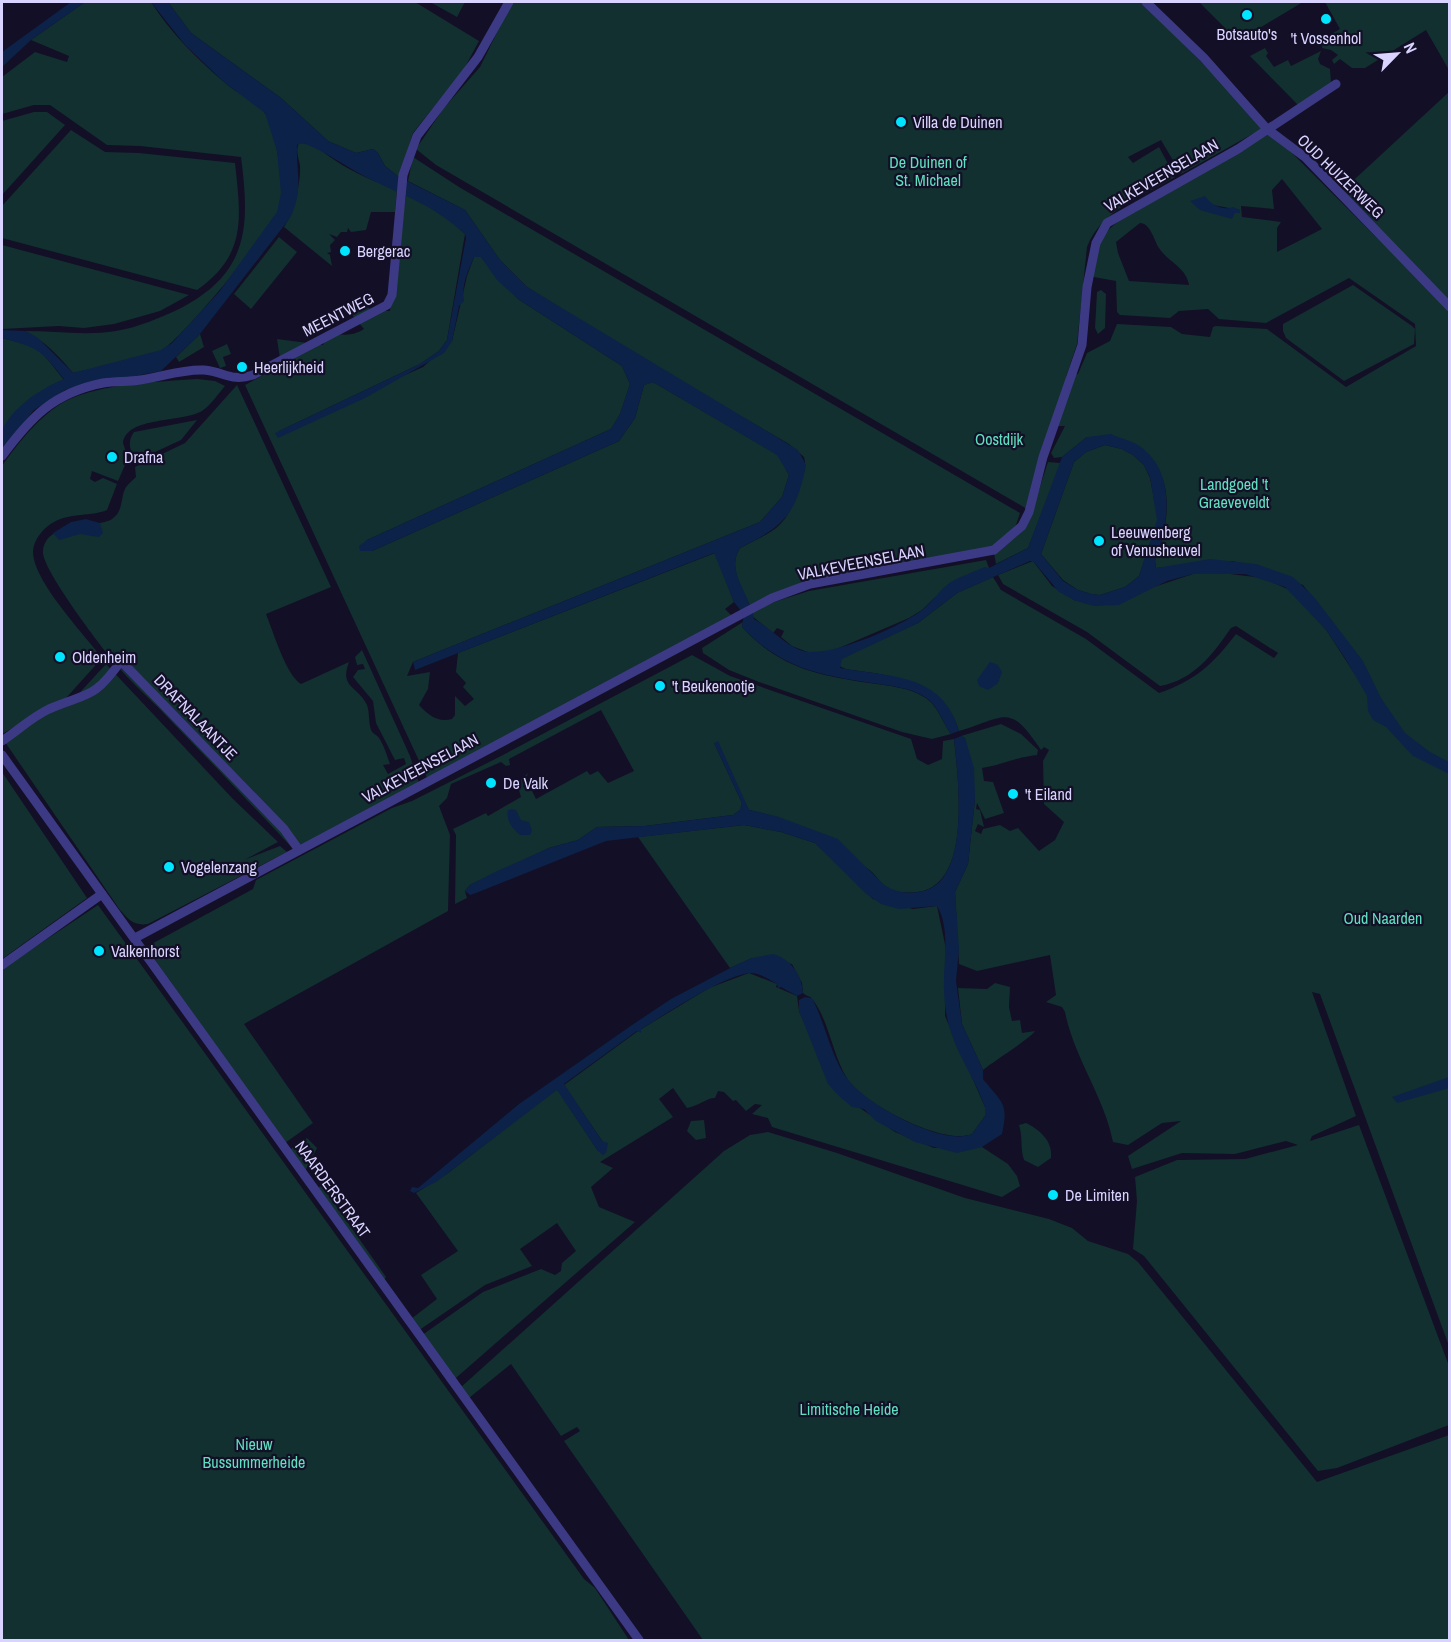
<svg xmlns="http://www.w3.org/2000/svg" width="1451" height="1642" font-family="'Archivo Narrow',sans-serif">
	<rect width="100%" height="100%" fill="#130f26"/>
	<g fill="#12302f" fill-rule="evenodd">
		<path d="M 85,2 L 151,2 C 170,32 197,59 224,82 C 236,93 255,100 264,112 C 276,127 285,188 280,206 C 274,228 182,339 162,350 C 135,363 102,366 73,373 C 59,356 45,341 25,331 C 55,331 86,336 116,331 C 139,327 160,318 181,308 C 249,272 250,227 241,157 L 140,146 L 107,145 L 50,105 L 34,105 L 2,114 L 2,77 L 35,52 L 67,62 L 69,56 L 31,40 Z"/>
		<polygon points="168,2 415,2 479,41 464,69 413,133 399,177 385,166 378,153 373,149 356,153 328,141 281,98 191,33"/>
		<polygon points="430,2 465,2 457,17"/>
		<path d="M 512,2 L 1143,2 L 1265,127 L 1181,174 L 1161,140 L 1128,157 L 1133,163 L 1159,147 L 1175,177 C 1143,196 1101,210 1087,247 L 1077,344 L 1066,377 L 1078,374 L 1087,353 L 1110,341 L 1117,324 L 1171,327 L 1182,334 L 1210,337 L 1213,327 L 1216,326 L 1267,329 L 1346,387 L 1416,346 L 1415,324 L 1349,278 L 1266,323 L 1219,319 L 1208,309 L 1179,311 L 1170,318 L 1120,315 L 1117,312 L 1116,281 L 1094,277 C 1092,267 1098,246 1103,237 C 1118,211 1238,150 1271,132 L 1449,310 L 1449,1346 L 1320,994 L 1312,992 L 1356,1116 L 1312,1136 L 1310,1141 L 1359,1125 L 1449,1366 L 1449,1425 L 1337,1468 L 1318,1471 L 1144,1256 L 1133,1249 L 1137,1201 L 1135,1177 L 1177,1160 L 1245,1159 L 1298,1145 L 1286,1141 L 1235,1154 L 1182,1153 L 1132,1169 L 1128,1156 L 1181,1121 L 1162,1123 L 1128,1145 L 1113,1142 C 1104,1096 1074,1058 1065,1012 L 1062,1007 L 1046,1002 L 1056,995 L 1050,955 L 977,971 L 959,964 L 955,892 L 968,864 L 975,799 L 965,738 L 961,736 L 1001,724 L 1021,734 L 1038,750 L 1037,755 C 1017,757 1001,765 982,768 L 984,781 L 993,782 L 1004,813 L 985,819 L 977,803 L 976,809 L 980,810 L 984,827 L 978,824 L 975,831 L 981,834 L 983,829 L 1000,825 L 1010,831 L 1018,828 L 1039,851 L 1055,840 L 1064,822 L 1044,804 L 1043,761 L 1049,750 L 1044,747 L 1041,750 C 1009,703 1008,716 959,731 C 944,679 892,676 846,669 L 839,666 L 842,658 L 918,623 L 957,593 L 993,577 L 1001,590 L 1086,639 L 1159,693 C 1195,681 1214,663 1236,634 L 1274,658 L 1278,653 L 1236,626 L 1231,628 C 1213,654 1194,680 1160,686 L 1087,632 L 1003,584 L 998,575 L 1033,561 L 1052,586 L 1076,601 L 1151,588 L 1193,574 L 1222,573 L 1263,578 L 1292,591 L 1327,631 L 1354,673 L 1350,646 L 1303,585 L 1233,561 L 1156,568 L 1155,561 C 1172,517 1177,462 1125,440 C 1115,436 1098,438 1087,437 L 1062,457 L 1054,458 L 1051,453 L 1065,426 L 1050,426 L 1027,509 L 436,165 L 416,149 L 443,109 L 480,67 ZM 1282,179 L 1322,229 L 1277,252 L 1277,228 L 1281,222 L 1242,217 L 1241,206 L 1274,209 L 1272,190 ZM 1191,201 L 1240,210 C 1224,219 1203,213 1191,201 ZM 1140,223 C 1150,223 1154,240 1159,248 C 1169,263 1186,267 1189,285 L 1129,281 L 1118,253 L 1116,242 Z"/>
		<polygon points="1199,2 1303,2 1238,41"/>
		<polygon points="1325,2 1449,2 1449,70 1426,30 1365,68 1352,68 1340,59 1334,64 1332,60 1338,55 1331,50 1322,48 1324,38 1340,29"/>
		<polygon points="1265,48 1268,53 1266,56 1274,67 1288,60 1291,66 1321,51 1318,59 1320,64 1330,69 1331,82 1299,106 1250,56"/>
		<polygon points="1449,92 1449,302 1343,190"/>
		<polygon points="34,112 47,112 65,125 2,195 2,121"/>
		<path d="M 71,130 L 105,152 L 139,153 L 235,163 C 241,218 247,255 197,290 L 2,238 L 2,206 Z"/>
		<path d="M 299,143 C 314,142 325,154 336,161 C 354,173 377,183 397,189 L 395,212 L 371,212 L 366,230 L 351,232 L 348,228 L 347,232 L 341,232 L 337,237 L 329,234 L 335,240 L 330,245 L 331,252 L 327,253 L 330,255 L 332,266 L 284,227 C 293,213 301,184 300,166 C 299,158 295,151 299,143 Z"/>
		<path d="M 413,157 L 459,187 L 1020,513 L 1016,525 L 995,546 L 856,573 L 750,606 C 743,588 727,568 740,548 C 777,529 785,529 799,488 C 803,477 807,468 804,457 L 789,444 L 645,361 L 527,287 L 500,260 L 465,210 L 408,181 Z"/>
		<path d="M 406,194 L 441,212 L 465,234 L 447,340 L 439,351 L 420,364 L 275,433 L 423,367 L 452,341 L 467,276 L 474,257 L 481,257 L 518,299 L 622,366 L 630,384 L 620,414 L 611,429 L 367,540 L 361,551 L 372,551 L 619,441 L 635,418 L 644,385 L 653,382 L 778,455 L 789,475 L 782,497 L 760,522 L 413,662 L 407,676 L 430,672 L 428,689 L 419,705 C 428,715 438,723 452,719 L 455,715 L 455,696 L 465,706 L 474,699 L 463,687 L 466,683 L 456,672 L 458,653 L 715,553 L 734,602 L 725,609 L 731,615 L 427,778 L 245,385 L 281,365 L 277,339 L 323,345 L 329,332 C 342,335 351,337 364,329 L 347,309 L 352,298 L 374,311 L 390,311 Z"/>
		<polygon points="279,237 297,252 251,309 234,294"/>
		<polygon points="2,245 189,295 160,311 114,324 84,328 59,326 2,329"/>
		<polygon points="1353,285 1412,326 1415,329 1414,344 1344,381 1286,338 1283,331 1283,324"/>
		<polygon points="1101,290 1106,294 1105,328 1098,334 1095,328 1097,292"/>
		<polygon points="200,334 204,347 179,362 176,357"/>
		<path d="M 2,338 C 41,348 39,348 64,380 L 29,399 L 2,431 Z"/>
		<polygon points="227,344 231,354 223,357 226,366 220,368 212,351"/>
		<path d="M 197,379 L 215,381 L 225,386 C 218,394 211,405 202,411 C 181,423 127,416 123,443 L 128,458 L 118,481 L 92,471 L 90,479 L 95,482 L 103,478 L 117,484 L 107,510 C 91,517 72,512 54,522 C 44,527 34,539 33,551 C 32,580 84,634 102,658 L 66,698 L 2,734 L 2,466 C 18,443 41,414 66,401 C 102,383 158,382 197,379 Z"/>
		<path d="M 237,385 L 331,587 L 266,614 C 273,631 286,675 301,684 L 349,662 C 339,688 358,686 367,705 C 370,713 368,724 372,732 C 374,734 377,735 379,738 C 384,745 387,756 390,764 L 383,765 L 388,774 L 406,764 L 404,758 L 395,760 L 376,723 L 373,701 L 353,677 L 358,670 L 365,669 L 363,664 L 357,665 L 355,657 L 362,650 L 410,756 L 419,783 L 295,851 C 255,808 214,765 173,723 C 154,702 131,683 113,661 C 100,645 41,568 43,551 C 47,519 96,529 112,519 C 124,511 120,497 126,487 C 129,483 133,480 136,477 L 135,467 L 185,443 Z"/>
		<path d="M 197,420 L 181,440 L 138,460 C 129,453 127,441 134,432 Z"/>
		<polygon points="1105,445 1122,449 1133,455 1144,465 1150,478 1158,520 1139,576 1125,587 1100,595 1091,594 1078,590 1063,580 1041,554 1074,462 1086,452"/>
		<polygon points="1048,462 1061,463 1028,548 996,564 994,553 1034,505"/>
		<polygon points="986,560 989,568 950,583 922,610 909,618 832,651 810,653 792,646 781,637 784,631 777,628 773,633 752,616 752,609 809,591"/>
		<path d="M 743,622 L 742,627 C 780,668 817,675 870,683 C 888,686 909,687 924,697 C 938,705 942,722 951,734 L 932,739 L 902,732 L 759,682 L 729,670 L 703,653 L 702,648 Z"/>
		<path d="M 692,655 L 730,676 L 911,739 L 917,759 L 928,765 L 942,759 L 943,741 L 954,739 C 958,778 973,886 917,892 C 908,893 899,893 890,889 C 880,884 876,874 867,868 C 828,842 795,819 749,810 L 714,743 L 742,803 L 740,810 L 733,815 L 645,826 L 597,827 L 578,840 L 549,848 L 470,885 L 465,891 L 467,898 L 455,904 L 456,835 L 453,829 L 486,813 L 488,816 L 521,797 L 517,784 L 528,773 L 523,787 L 532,791 L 536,799 L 587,771 L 590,775 L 598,771 L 608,783 L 634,771 L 601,710 L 509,759 L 510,765 L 506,766 L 501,762 L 451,784 L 447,798 L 439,806 L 450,835 L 448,911 L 244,1024 L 313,1123 L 285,1143 L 146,947 L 253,889 L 256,880 L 392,808 L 412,801 L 503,755 Z"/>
		<path d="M 106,664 L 233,799 L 278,842 L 244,860 L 280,846 L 287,852 L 148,924 C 134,926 129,920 120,910 L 5,742 L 37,719 L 72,701 Z"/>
		<polygon points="2,772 87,898 2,959"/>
		<path d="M 744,825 L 781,832 L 815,843 L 873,899 L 913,909 L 937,906 L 946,949 L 945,1016 L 985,1107 L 985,1116 L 972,1134 C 944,1146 864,1104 848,1080 C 832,1055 830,1023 813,1000 C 810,995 807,997 803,993 L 802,983 L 792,964 L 752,958 L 730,968 L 638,837 Z"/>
		<polygon points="98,905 584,1579 595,1588 629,1640 2,1640 2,969"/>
		<path d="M 749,973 L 777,984 L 776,987 L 797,996 L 799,1011 L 815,1046 L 860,1108 L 895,1132 L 934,1148 L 982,1147 L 1008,1164 L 1017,1176 L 1020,1186 L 1002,1197 L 772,1127 L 768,1118 L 752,1114 L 762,1105 L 755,1104 L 746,1111 L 736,1100 L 733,1101 L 724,1092 L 718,1091 L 715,1098 C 706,1098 699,1106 687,1108 L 673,1088 L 659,1099 L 673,1117 L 600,1162 L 613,1168 L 591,1187 L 599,1207 L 635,1222 L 449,1384 L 418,1338 L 483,1292 L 541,1269 L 555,1275 L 561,1271 L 562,1263 L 576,1251 L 557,1223 L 520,1249 L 532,1266 L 485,1285 L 415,1333 L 407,1322 L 437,1299 L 421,1275 L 458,1251 L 416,1193 L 448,1173 L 557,1089 L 598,1151 L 607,1148 L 564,1085 L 638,1031 L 709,988 Z"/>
		<path d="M 995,983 L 1010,987 L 1009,1007 L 1012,1021 L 1020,1020 L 1022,1033 L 1035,1031 C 1031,1038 994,1061 983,1070 L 962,1024 L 958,988 L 987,989 Z"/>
		<polygon points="704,1120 706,1138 696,1140 687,1131 691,1121"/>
		<path d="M 1026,1123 C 1040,1130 1053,1141 1051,1158 L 1038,1167 L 1024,1160 C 1020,1148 1023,1137 1019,1125 Z"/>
		<polygon points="768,1132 837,1153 965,1198 1049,1219 1072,1228 1088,1241 1128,1254 1138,1262 1317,1482 1449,1435 1449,1640 703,1640 564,1441 580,1431 577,1427 561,1436 511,1364 469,1398 460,1388 724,1151 750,1135"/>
		<polygon points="307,1138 317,1148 304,1173 289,1150"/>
		<polygon points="322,1186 386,1277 381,1284 315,1188"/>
	</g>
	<g fill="#0c2248" fill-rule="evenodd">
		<polygon points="71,2 85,2 31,40 2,67 2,52"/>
		<path d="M 151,2 L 168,2 L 191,33 L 281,98 L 328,141 L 356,153 L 373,149 L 378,153 L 385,166 L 399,177 L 465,210 L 500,260 L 527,287 L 798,450 L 806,465 C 796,515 784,526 740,548 C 727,568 744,588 750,606 L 741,611 L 734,602 L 714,553 L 415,670 L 413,662 L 760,522 L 782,497 L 789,475 L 777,455 L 653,382 L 644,385 L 635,418 L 619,441 L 372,551 L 360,551 L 359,546 L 367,540 L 611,429 L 620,414 L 630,384 L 622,366 L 518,299 L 497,280 L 481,257 L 474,257 C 468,271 461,286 464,301 L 459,306 L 452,341 L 444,353 L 365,398 L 278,438 L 275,433 L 420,364 L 439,351 L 447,340 L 466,238 L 465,234 C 429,202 405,197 364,176 C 343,165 325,151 303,143 L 297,145 C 296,174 304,189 290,218 L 200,334 L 161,371 L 65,390 L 34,410 L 2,450 C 2,445 0,436 2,431 C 10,409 43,387 64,379 C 40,349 39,348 2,338 L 2,330 L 25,331 L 37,337 L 73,373 L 161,350 L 172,343 L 219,292 L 277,212 L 281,193 L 277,151 L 265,113 L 225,83 L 185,45 Z"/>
		<path d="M 1205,196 C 1211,205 1223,211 1233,207 L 1240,210 L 1240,213 L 1235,213 L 1232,219 L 1200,210 L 1190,201 Z"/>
		<path d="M 1111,434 C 1119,438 1130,440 1138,445 C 1177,471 1169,523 1155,561 L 1156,568 L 1210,559 L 1256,564 L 1293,577 L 1314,597 L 1363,661 L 1381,698 L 1405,733 L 1430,752 L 1449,762 L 1449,774 L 1413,756 L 1386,727 L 1373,720 L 1368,711 L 1367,696 L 1345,658 L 1327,631 L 1285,587 L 1245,574 L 1193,574 L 1167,581 L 1119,605 L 1094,606 L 1076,601 L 1059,592 L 1033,561 L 1030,561 L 957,593 L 918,623 L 842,659 L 840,668 C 890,677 943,673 959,731 L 951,734 C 942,722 939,706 925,697 C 910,687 889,686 872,683 C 818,675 781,668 742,627 L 744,614 L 752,609 L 754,619 C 770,628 783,643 800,650 C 826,660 899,627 921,611 C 932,603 940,589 951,582 C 961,576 974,572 985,567 L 989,568 L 1028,548 L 1062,457 L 1087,437 ZM 1105,445 L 1122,449 L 1133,455 L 1144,465 L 1150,477 L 1157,520 L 1139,576 L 1125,587 L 1100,595 L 1091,594 L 1078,590 L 1063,581 L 1041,554 L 1074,462 L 1086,452 Z"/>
		<polygon points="86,519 100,523 103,533 99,537 80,534 59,540 53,533 71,522"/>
		<polygon points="990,662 998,665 1002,672 998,683 988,690 979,686 977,680"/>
		<path d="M 961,736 L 965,738 L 974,768 L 975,799 L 968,864 L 955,892 L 959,949 L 956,981 L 962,1024 L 983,1070 L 983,1079 C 1002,1103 1009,1102 1002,1134 L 982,1147 L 957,1153 L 915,1142 L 876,1121 L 864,1109 L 852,1107 L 840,1097 L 828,1084 L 799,1011 L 799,1000 L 805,997 L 812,998 C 826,1024 831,1060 850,1082 C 869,1105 943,1147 972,1134 L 985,1116 L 985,1107 C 968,1061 945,1043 944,989 C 943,964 951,929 937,906 L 899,909 L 881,904 L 865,893 L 815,843 L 781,832 L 744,825 L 606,841 L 476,893 L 470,895 L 465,891 L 470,885 L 495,872 L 549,848 L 578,840 L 597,827 L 645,826 L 733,815 L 740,810 L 742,803 L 714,743 L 718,741 L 749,810 L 776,816 L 838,839 L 884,885 C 896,892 905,894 919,892 C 972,886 958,776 954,739 Z"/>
		<path d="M 512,809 L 516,810 L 521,820 L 529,822 L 532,830 L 530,835 L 520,835 C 512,828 506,821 508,810 Z"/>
		<path d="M 773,954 C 791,959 802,975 803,993 L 797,996 L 781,987 L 778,988 L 777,984 C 769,980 760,973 751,973 C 725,974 665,1015 641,1029 L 641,1033 L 637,1031 L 564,1084 L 602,1141 L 608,1143 L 606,1153 L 603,1155 L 598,1151 L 557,1090 L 436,1182 L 414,1193 L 410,1191 L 412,1187 L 418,1188 L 519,1104 L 632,1025 L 671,999 L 734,966 L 752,958 Z"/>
		<polygon points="1449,1077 1449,1088 1397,1103 1392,1097"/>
	</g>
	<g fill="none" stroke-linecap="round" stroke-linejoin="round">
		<g stroke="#3d3a85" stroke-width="9">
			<polyline points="1146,2 1204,58 1267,129 1306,158 1450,307"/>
			<path d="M 2,456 C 31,417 53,393 103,383 C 116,381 128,382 140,380 C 161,377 182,369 204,370 C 225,372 231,382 253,375 L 387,305 L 392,295 L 403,175 L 417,136 L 478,57 L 509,2"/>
			<path d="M 2,741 C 17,731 32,717 49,709 C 89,692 93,700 121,661 L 284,829 L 299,850"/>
			<polyline points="2,755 639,1640"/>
			<polyline points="135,938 772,598 810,584 994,550 1022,526 1029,512 1043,457 1082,345 1087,287 1096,243 1107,223 1238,149 1336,84"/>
			<polyline points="2,965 102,894"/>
		</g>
	</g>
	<g fill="#00e5ff" stroke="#130f26" stroke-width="2">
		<circle cx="1247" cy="15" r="6"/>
		<circle cx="1326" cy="19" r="6"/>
		<circle cx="901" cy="122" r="6"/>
		<circle cx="345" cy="251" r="6"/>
		<circle cx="242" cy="367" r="6"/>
		<circle cx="112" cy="457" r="6"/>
		<circle cx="1099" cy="541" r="6"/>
		<circle cx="60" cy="657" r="6"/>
		<circle cx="660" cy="686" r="6"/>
		<circle cx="491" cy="783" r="6"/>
		<circle cx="1013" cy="794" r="6"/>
		<circle cx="169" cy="867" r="6"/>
		<circle cx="99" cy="951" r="6"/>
		<circle cx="1053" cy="1195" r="6"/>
	</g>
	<g text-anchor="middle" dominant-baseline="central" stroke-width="4.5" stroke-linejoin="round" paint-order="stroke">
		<g font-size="16" fill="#d9d4ff" stroke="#130f26" text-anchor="start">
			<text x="1247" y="34" text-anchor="middle">Botsauto's</text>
			<text x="1326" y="38" text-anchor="middle">'t Vossenhol</text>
			<text x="913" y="122">Villa de Duinen</text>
			<text x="357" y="251">Bergerac</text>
			<text x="254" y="367">Heerlijkheid</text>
			<text x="124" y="457">Drafna</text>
			<text x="1111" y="532">Leeuwenberg<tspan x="1111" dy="18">of Venusheuvel</tspan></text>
			<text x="72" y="657">Oldenheim</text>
			<text x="672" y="686">'t Beukenootje</text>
			<text x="503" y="783">De Valk</text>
			<text x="1025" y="794">'t Eiland</text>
			<text x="181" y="867">Vogelenzang</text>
			<text x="111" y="951">Valkenhorst</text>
			<text x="1065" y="1195">De Limiten</text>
		</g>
		<g font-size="16" fill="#5fe0c0" stroke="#130f26">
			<text x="928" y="162">De Duinen of<tspan x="928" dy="18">St. Michael</tspan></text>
			<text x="999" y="439">Oostdijk</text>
			<text x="1234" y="484">Landgoed 't<tspan x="1234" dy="18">Graeveveldt</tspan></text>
			<text x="1383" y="918">Oud Naarden</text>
			<text x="849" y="1409">Limitische Heide</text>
			<text x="254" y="1444">Nieuw<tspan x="254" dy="18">Bussummerheide</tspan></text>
		</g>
		<g font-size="16" fill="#d9d4ff" stroke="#130f26">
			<text transform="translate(1161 175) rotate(-30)">VALKEVEENSELAAN</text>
			<text transform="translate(1341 176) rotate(44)">OUD HUIZERWEG</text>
			<text transform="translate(338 314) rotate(-27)">MEENTWEG</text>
			<text transform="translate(861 562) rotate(-11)">VALKEVEENSELAAN</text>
			<text transform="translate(196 717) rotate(46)">DRAFNALAANTJE</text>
			<text transform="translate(420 768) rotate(-28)">VALKEVEENSELAAN</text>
			<text transform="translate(333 1189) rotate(54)">NAARDERSTRAAT</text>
		</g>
	</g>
	<rect width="1451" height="1642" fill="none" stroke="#d9d4ff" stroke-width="6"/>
	<g transform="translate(1397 54) rotate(65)" stroke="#130f26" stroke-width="4.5" paint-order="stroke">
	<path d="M0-4.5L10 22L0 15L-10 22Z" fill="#d9d4ff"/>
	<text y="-9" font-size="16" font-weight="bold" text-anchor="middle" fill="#d9d4ff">N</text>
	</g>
</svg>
